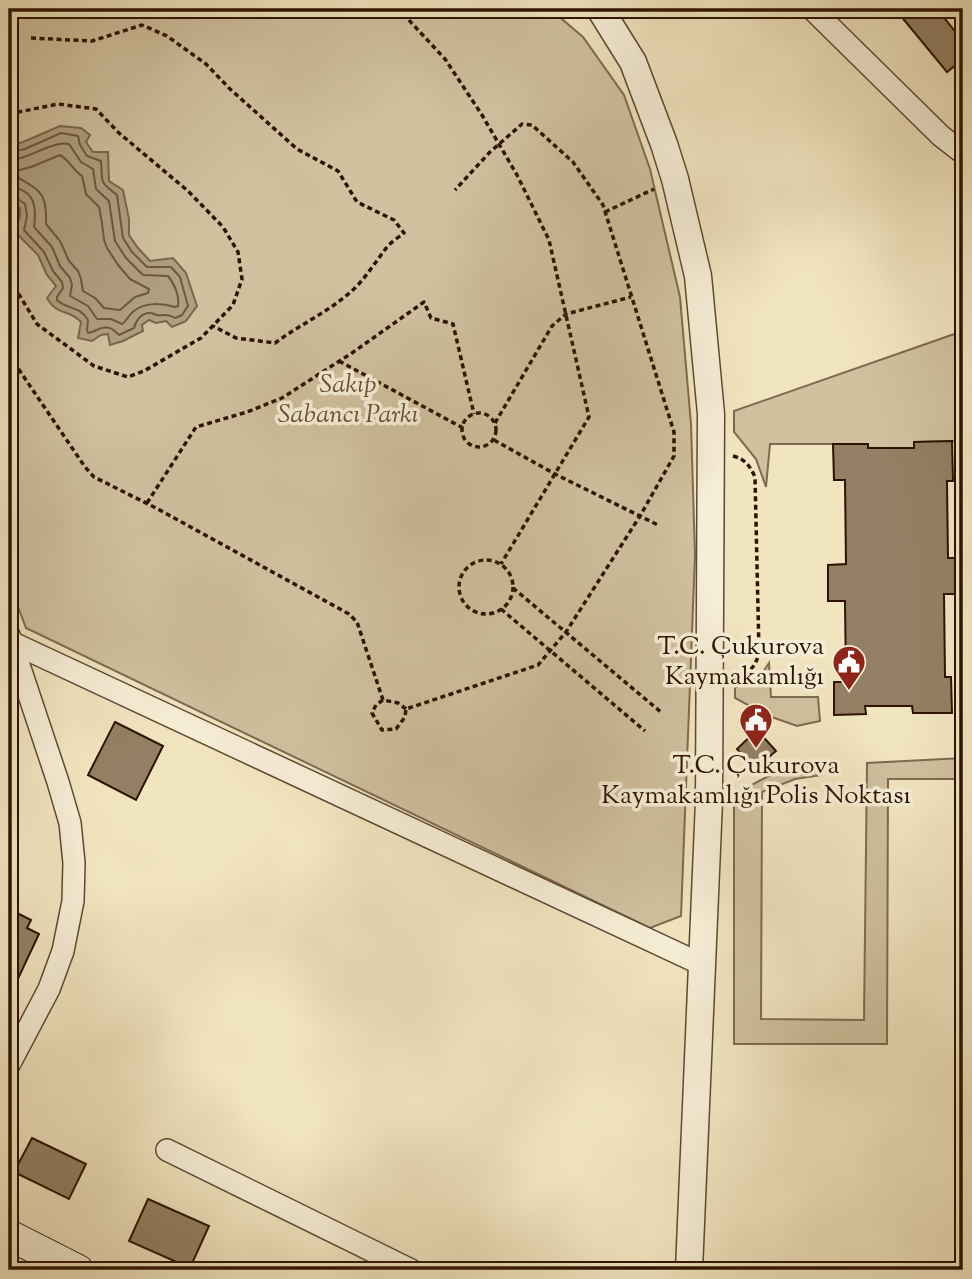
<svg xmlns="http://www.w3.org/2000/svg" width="972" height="1279" font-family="'Sorts Mill Goudy',serif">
	<rect width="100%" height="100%" fill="#f1e5c0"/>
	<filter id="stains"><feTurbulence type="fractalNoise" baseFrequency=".00286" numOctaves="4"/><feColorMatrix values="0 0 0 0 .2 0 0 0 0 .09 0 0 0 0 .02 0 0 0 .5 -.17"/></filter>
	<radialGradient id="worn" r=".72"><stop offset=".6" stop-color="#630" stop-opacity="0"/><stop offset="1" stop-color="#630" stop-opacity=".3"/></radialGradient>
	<g fill="#d0c19f" stroke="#7f6a50" stroke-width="2">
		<polygon points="9,9 550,9 583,37 624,95 650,169 680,297 691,424 695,555 681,916 650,928 26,628 9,583"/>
		<polygon points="963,331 963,441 915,442 914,448 868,448 867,444 770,444 766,487 756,459 734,432 734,411"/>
		<path d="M 769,663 L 771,697 L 818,697 L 820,721 L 797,726 L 766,715 L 735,698 L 735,687 C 752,683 760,678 769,663 Z"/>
		<path d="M 963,758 L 963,779 L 888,779 L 887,1044 L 734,1044 L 734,796 C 752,784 772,772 794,767 C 803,765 813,765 822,765 L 822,775 L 795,779 L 762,792 L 761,1019 L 864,1020 L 867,763 Z"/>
	</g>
	<path fill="#af9e7f" stroke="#7b664c" stroke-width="2" d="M 60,126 L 81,128 L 90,135 L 86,142 L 93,152 L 108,152 L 109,181 L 123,190 L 129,219 L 129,235 L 138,248 L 150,261 L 173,258 L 186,273 L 197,306 L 186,321 L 172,327 L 166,321 L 156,323 L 149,320 L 142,325 L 143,331 L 123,341 L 110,345 L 108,334 L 101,335 L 92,341 L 78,338 L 81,322 C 68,308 58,317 47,298 L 56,286 L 47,275 L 38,255 L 15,232 L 20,216 L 20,208 L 9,202 L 9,146 L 23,142 Z"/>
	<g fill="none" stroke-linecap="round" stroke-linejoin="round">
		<g stroke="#6e5840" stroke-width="2">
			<path d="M 9,152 L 25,149 L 61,133 L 78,136 L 80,145 L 87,156 L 101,161 C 103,184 98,180 117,195 L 123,238 L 132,252 L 147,267 L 171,267 L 180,277 L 188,306 L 182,315 L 175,318 C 166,313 166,316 157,315 C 155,315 153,313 151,313 C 142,312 136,320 134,328 L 119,335 C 117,333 115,331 112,329 C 104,324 95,332 88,333 L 87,330 L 88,320 C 79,305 67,310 57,300 L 57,297 L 63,288 L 62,282 L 53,271 L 44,252 L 24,230 L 27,216 L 25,204 L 15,197 L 9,196"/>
			<path d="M 60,155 C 68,159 74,171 82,176 L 86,194 L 99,207 L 102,223 L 104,240 L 107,248 L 118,265 L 130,279 L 149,289 L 148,293 L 135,297 L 120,310 L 104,308 L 95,298 L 83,291 L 81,279 L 78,271 L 69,261 L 60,241 L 46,224 C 47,191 40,191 14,175 L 16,171 L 31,167 Z"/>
			<path d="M 9,161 C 28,159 54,140 69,144 L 81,162 L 93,169 L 96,189 L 109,201 L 115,241 L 126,258 L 143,275 L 168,276 C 174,283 180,297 178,306 L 175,307 C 162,303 145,302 134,311 C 128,315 128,320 122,324 L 111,319 L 97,319 L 88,306 L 70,296 L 72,285 L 70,278 L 60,266 L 52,247 L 34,227 C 37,205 34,189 9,187"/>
		</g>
	</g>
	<g fill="#938064" stroke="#2e1300" stroke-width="2">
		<polygon points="895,9 937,9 963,41 963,59 947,72"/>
		<polygon points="952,441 953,481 947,481 948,558 956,558 956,594 944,594 945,677 951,677 952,713 913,713 912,706 865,706 866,714 834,715 834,682 846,682 845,601 828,601 828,565 846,564 845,480 834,480 833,444 868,444 868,448 914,448 914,442"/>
		<polygon points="115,722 163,746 136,800 88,775"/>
		<polygon points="757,730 776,751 755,769 737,749"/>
		<polygon points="9,909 31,920 27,928 39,934 15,985 9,981"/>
		<polygon points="32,1138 86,1164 69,1199 14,1172"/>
		<polygon points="148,1199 209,1226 190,1268 129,1241"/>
	</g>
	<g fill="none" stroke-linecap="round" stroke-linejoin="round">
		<defs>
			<g id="minor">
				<polyline points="812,9 941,136 963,153"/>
				<polyline points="13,643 703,965"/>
				<polyline points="9,1065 49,989 63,951 73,901 74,863 70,823 58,782 9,635"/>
				<polyline points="167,1150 411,1270"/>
			</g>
			<polyline id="tertiary" points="600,9 633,62 664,144 675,179 698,276 711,414 709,801 689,1270"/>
			<polyline id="secondary" points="9,1235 78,1270"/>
		</defs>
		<use href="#minor" stroke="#5f4830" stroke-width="24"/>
		<use href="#tertiary" stroke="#5f4830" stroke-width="29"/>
		<use href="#secondary" stroke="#2e1300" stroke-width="32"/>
		<g stroke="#2e1300" stroke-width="3.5" stroke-dasharray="5 3.5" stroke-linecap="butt">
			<polyline points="396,9 406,17 445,59 482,115 517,175 549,240 589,417 501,564"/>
			<path d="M 31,38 L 92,41 L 142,25 L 167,36 L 206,64 L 230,89 L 297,149 L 338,171 L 357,202 L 394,220 L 404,233 C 399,237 392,241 387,247 C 377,260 368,274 357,286 C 333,310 302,323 275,343 L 236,338 L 213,326"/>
			<polyline points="9,114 58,104 96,109 119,133 188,191 223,227 238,252 242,279 233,305 201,338 144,371 128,377 94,366 37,324 9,278"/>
			<polyline points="605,212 654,189"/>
			<polyline points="9,355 85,467 94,477 156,508 349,614 357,622 383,700"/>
			<polyline points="339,361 463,428"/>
			<circle cx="479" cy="430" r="17"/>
			<polyline points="495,423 552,326 566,314 631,297"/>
			<polyline points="494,440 555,474 660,526"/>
			<path d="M 733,456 C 745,459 750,466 755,477 L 759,652 C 756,667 748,675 733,679"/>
			<polyline points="147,503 196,427 247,412 282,398 352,353 424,302 431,318 453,324 474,414"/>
			<circle cx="486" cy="587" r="27"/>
			<polyline points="513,588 662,713"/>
			<polyline points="501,609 645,731"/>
			<polyline points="406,709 398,703 383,700 376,705 372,713 382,730 396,729 405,717 406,709 538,665 566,632 640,516 674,456 674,432 603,205 573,162 532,125 522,124 490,152 455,190"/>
		</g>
		<use href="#minor" stroke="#f6eed6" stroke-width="21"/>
		<use href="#tertiary" stroke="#f6eed6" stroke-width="26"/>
		<use href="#secondary" stroke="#f6eed6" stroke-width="30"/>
	</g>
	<defs>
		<symbol id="civic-pin" viewBox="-11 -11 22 30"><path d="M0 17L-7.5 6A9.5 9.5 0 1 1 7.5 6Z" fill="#8f2418" stroke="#f6eed6"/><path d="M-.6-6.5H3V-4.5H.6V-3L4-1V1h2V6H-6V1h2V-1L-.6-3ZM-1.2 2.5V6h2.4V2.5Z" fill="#fff"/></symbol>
	</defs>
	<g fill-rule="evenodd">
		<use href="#civic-pin" x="830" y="643" width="38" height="52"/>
		<use href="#civic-pin" x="737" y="701" width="38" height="52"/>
	</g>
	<g text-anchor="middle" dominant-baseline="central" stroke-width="7" stroke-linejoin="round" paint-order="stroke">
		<g font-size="26" font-style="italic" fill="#675038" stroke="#f6eed6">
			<text x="348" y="385">Sakıp<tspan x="348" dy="30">Sabancı Parkı</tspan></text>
		</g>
		<g font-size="26" fill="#2e1300" stroke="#f6eed6" text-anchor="end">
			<text x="824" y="647">T.C. Çukurova<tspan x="824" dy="30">Kaymakamlığı</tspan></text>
			<text x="756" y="766" text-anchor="middle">T.C. Çukurova<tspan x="756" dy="30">Kaymakamlığı Polis Noktası</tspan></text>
		</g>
	</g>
	<rect width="972" height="1279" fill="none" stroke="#f1e5c0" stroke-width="35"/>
	<rect x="10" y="10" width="951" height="1258" fill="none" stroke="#2e1300" stroke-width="3.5"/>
	<rect x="18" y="18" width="937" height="1244" fill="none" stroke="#2e1300" stroke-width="2"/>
	<rect width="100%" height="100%" filter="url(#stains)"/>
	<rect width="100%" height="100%" fill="url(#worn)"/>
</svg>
